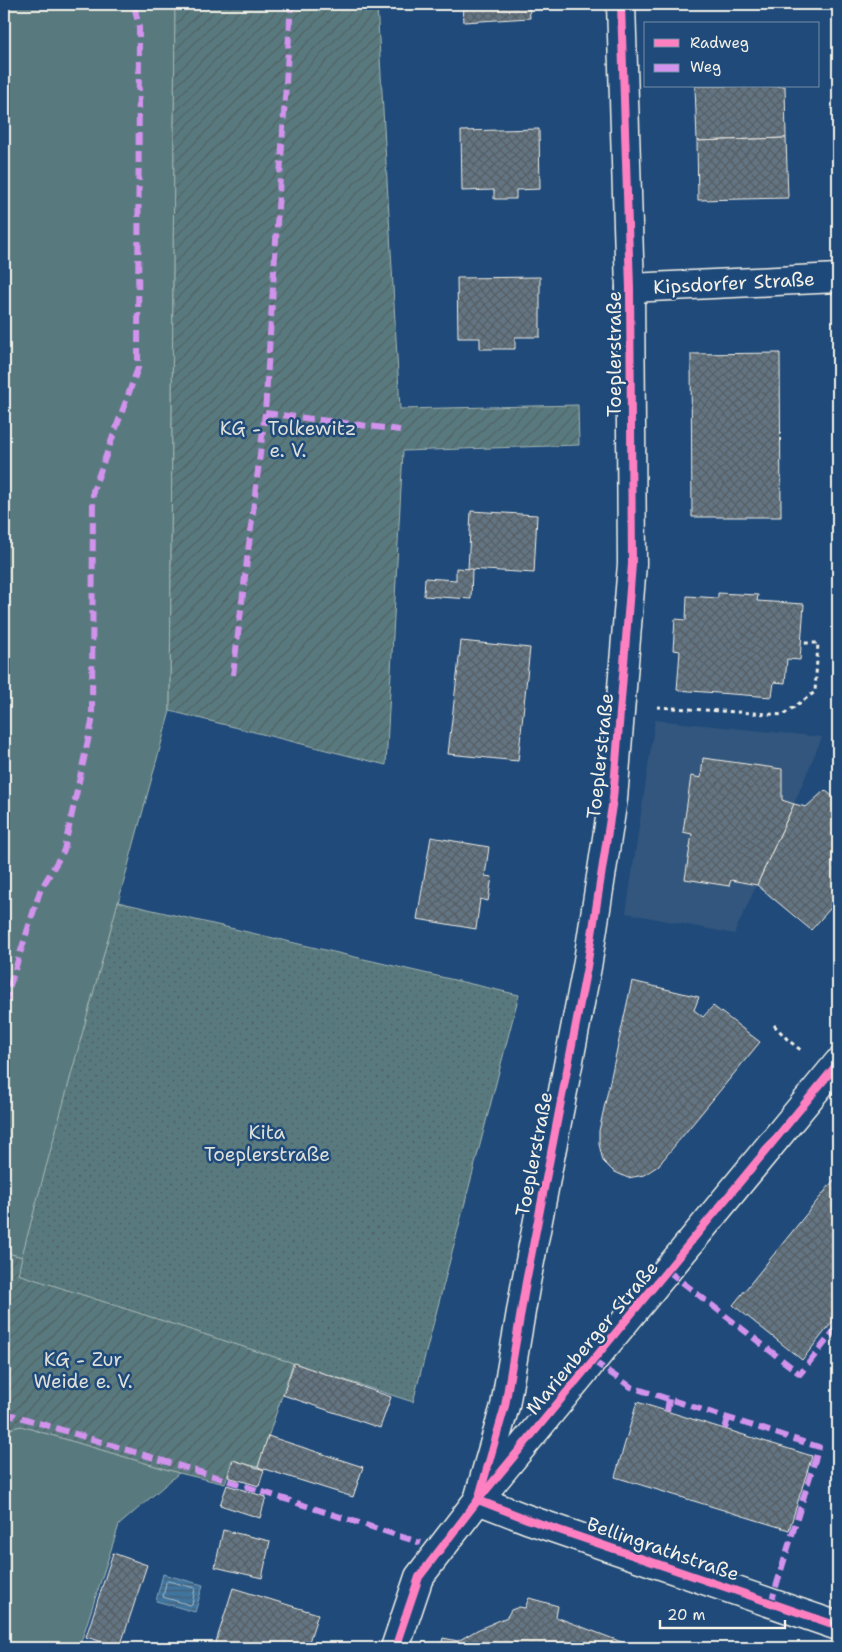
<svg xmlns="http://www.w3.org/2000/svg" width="842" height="1652" font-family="'Shantell Sans',sans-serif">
	<defs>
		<pattern id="park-dots" width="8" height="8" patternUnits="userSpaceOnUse" patternTransform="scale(1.25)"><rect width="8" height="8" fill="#597a7f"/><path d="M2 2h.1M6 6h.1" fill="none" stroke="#516162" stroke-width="1.8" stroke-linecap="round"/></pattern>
		<pattern id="garden-furrows" width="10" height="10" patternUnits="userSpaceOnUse" patternTransform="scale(1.25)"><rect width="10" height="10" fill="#597a7f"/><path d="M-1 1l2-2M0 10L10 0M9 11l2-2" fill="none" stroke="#516162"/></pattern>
		<pattern id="water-rules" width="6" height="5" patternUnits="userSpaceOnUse" patternTransform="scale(1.25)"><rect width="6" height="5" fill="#41749e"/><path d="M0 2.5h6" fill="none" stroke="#455e72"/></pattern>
		<pattern id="building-cross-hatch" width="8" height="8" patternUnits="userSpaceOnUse" patternTransform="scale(1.25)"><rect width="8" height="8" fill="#637483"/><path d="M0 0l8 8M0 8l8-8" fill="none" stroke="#565e64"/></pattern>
	</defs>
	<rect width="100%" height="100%" fill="#1f4a7a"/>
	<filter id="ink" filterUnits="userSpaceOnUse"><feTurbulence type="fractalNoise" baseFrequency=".02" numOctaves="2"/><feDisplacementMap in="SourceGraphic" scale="10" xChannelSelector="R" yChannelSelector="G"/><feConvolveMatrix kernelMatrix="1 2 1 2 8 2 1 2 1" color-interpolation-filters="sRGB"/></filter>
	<g filter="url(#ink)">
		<polygon fill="#33577d" points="655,720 822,737 794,804 734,934 626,913"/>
		<g fill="#597a7f" stroke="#a6b6b4">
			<polygon points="4,4 175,4 170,711 22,1257 4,1252"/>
			<polygon points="21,1426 179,1473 119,1525 79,1648 4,1648 4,1430"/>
		</g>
		<polygon fill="url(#park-dots)" stroke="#a6b6b4" points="118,902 519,995 413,1402 17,1274"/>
		<g fill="url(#garden-furrows)" stroke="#a6b6b4">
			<polygon points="175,4 377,4 400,409 578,405 579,445 403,451 386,765 170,711"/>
			<polygon points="4,1252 22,1257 18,1274 293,1363 258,1467 232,1460 225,1484 179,1473 21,1426 4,1430"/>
		</g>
		<polygon fill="url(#water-rules)" stroke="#89a6bc" points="163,1574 203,1585 195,1612 156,1601"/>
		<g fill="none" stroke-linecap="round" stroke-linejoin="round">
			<polygon stroke="#acbfca" stroke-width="1" points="168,1581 195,1588 192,1605 190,1605 163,1597 166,1583"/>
		</g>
		<g fill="url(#building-cross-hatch)" stroke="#f4f1e8">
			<polygon points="463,4 529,4 530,18 464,22"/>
			<polygon points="695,86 785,86 786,138 697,141"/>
			<polygon points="539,129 540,189 516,190 516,199 494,199 494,190 462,191 461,131"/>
			<polygon points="786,138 788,198 698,200 697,141"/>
			<polygon points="540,277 540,337 515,337 515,349 480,349 480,338 458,338 457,278"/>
			<polygon points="780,353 781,517 692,517 691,354"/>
			<polygon points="471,511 537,515 534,573 468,569"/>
			<polygon points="456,568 472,569 471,599 424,596 425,578 456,580"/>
			<polygon points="718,593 758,595 757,601 804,604 800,660 787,659 785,683 774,682 772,697 677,690 680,651 673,650 675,619 686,620 687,596 718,598"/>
			<polygon points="461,641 530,648 518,761 448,754"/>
			<polygon points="703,758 782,769 782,800 794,804 757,885 731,880 729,886 685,879 692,834 683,832 691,776 701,778"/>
			<polygon points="825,790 838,801 838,900 811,930 757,885 794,804 806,807"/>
			<polygon points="431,837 489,847 485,876 492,877 488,901 480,899 476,929 417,919"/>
			<polygon points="632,981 699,997 694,1010 703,1017 713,1006 760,1042 658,1166 644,1175 628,1178 613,1171 603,1161 599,1144 599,1131"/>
			<polygon points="838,1175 838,1315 802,1360 733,1305"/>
			<polygon points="294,1363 391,1397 380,1428 283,1395"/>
			<polygon points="637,1402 812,1456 789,1530 615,1477"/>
			<polygon points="268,1436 363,1467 353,1497 258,1467"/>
			<polygon points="233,1460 264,1470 259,1486 228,1477"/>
			<polygon points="227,1485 266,1497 260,1518 220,1505"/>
			<polygon points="223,1530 270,1541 262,1578 215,1567"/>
			<polygon points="113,1553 147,1565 120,1647 86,1637"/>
			<polygon points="233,1588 318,1614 307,1648 214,1648"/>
			<polygon points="529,1598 558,1606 556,1617 632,1646 631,1648 440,1648 443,1638 458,1641 477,1630 507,1617 511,1610 519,1607 525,1608"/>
		</g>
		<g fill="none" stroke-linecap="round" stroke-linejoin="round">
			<defs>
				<g id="street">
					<polyline points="630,288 838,278"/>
					<polyline points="478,1500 505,1406 526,1282 587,967 613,799 632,564 630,288 621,4"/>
					<polyline points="478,1500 527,1519 838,1626"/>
					<polyline points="395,1648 419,1577 478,1500 838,1063"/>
				</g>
			</defs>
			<use href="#street" stroke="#f4f1e8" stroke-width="31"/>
			<g stroke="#f4f1e8" stroke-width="3" stroke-dasharray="4 4" stroke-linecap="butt">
				<polyline points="657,707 783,715 815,692 818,643 801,643"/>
				<polyline points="774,1025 788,1040 802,1051"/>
			</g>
			<use href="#street" stroke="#1f4a7a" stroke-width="28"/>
			<g stroke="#d193ec" stroke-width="6" stroke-dasharray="12 6" stroke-linecap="butt">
				<polyline points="265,413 400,430"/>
				<polyline points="233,675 265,413 291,4"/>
				<polyline points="4,1004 40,891 64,850 92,722 93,491 138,368 139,28 134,4"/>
				<polyline points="668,1271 800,1374 838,1326"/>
				<polyline points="593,1361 631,1387 819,1447 771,1603"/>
				<polyline points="667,1411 669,1399"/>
				<polyline points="4,1416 13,1415 226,1480 421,1543"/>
				<polyline points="725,1429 728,1418"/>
			</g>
			<defs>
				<g id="cycleway">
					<polyline points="478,1500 505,1406 526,1282 587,967 613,799 632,564 630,288 621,4"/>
					<polyline points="478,1500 527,1519 838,1626"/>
					<polyline points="395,1648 419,1577 478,1500 838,1063"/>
				</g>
			</defs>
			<use href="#cycleway" stroke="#1f4a7a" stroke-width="11"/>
			<use href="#cycleway" stroke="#ff80c0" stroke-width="8"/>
		</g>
	</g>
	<g text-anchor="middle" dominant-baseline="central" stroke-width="5" stroke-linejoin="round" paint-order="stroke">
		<g font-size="19" fill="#f4f1e8" stroke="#1f4a7a">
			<text transform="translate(734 283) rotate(-3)">Kipsdorfer Straße</text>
			<text transform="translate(614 354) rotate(-90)">Toeplerstraße</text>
			<text transform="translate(600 756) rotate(-84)">Toeplerstraße</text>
			<text transform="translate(534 1154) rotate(-79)">Toeplerstraße</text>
			<text transform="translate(592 1338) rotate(-50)">Marienberger Straße</text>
			<text transform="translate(663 1549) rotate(19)">Bellingrathstraße</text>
		</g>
		<g font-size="19" fill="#dddfd8" stroke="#1f4a7a">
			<text x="288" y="428">KG - Tolkewitz<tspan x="288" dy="22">e. V.</tspan></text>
			<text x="267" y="1132">Kita<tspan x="267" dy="22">Toeplerstraße</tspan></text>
			<text x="83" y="1359">KG - Zur<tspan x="83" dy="22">Weide e. V.</tspan></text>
		</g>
	</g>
	<rect width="842" height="1652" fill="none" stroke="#1f4a7a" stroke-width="20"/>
	<rect x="10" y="10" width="822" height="1632" fill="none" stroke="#f4f1e8" stroke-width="2" filter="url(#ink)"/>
	<rect x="644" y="22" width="175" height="65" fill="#1f4a7a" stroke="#748da6"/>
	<rect x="654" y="39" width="25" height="8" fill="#ff80c0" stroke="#748da6"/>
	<text x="690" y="48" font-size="15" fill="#f4f1e8">Radweg</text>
	<rect x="654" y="64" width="25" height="8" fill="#d193ec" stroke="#748da6"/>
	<text x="690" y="72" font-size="15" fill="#f4f1e8">Weg</text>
	<path d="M660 1620v8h125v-8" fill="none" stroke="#f4f1e8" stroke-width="2.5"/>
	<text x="667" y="1620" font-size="15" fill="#f4f1e8" stroke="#1f4a7a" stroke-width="4" paint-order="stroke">20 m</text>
</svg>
